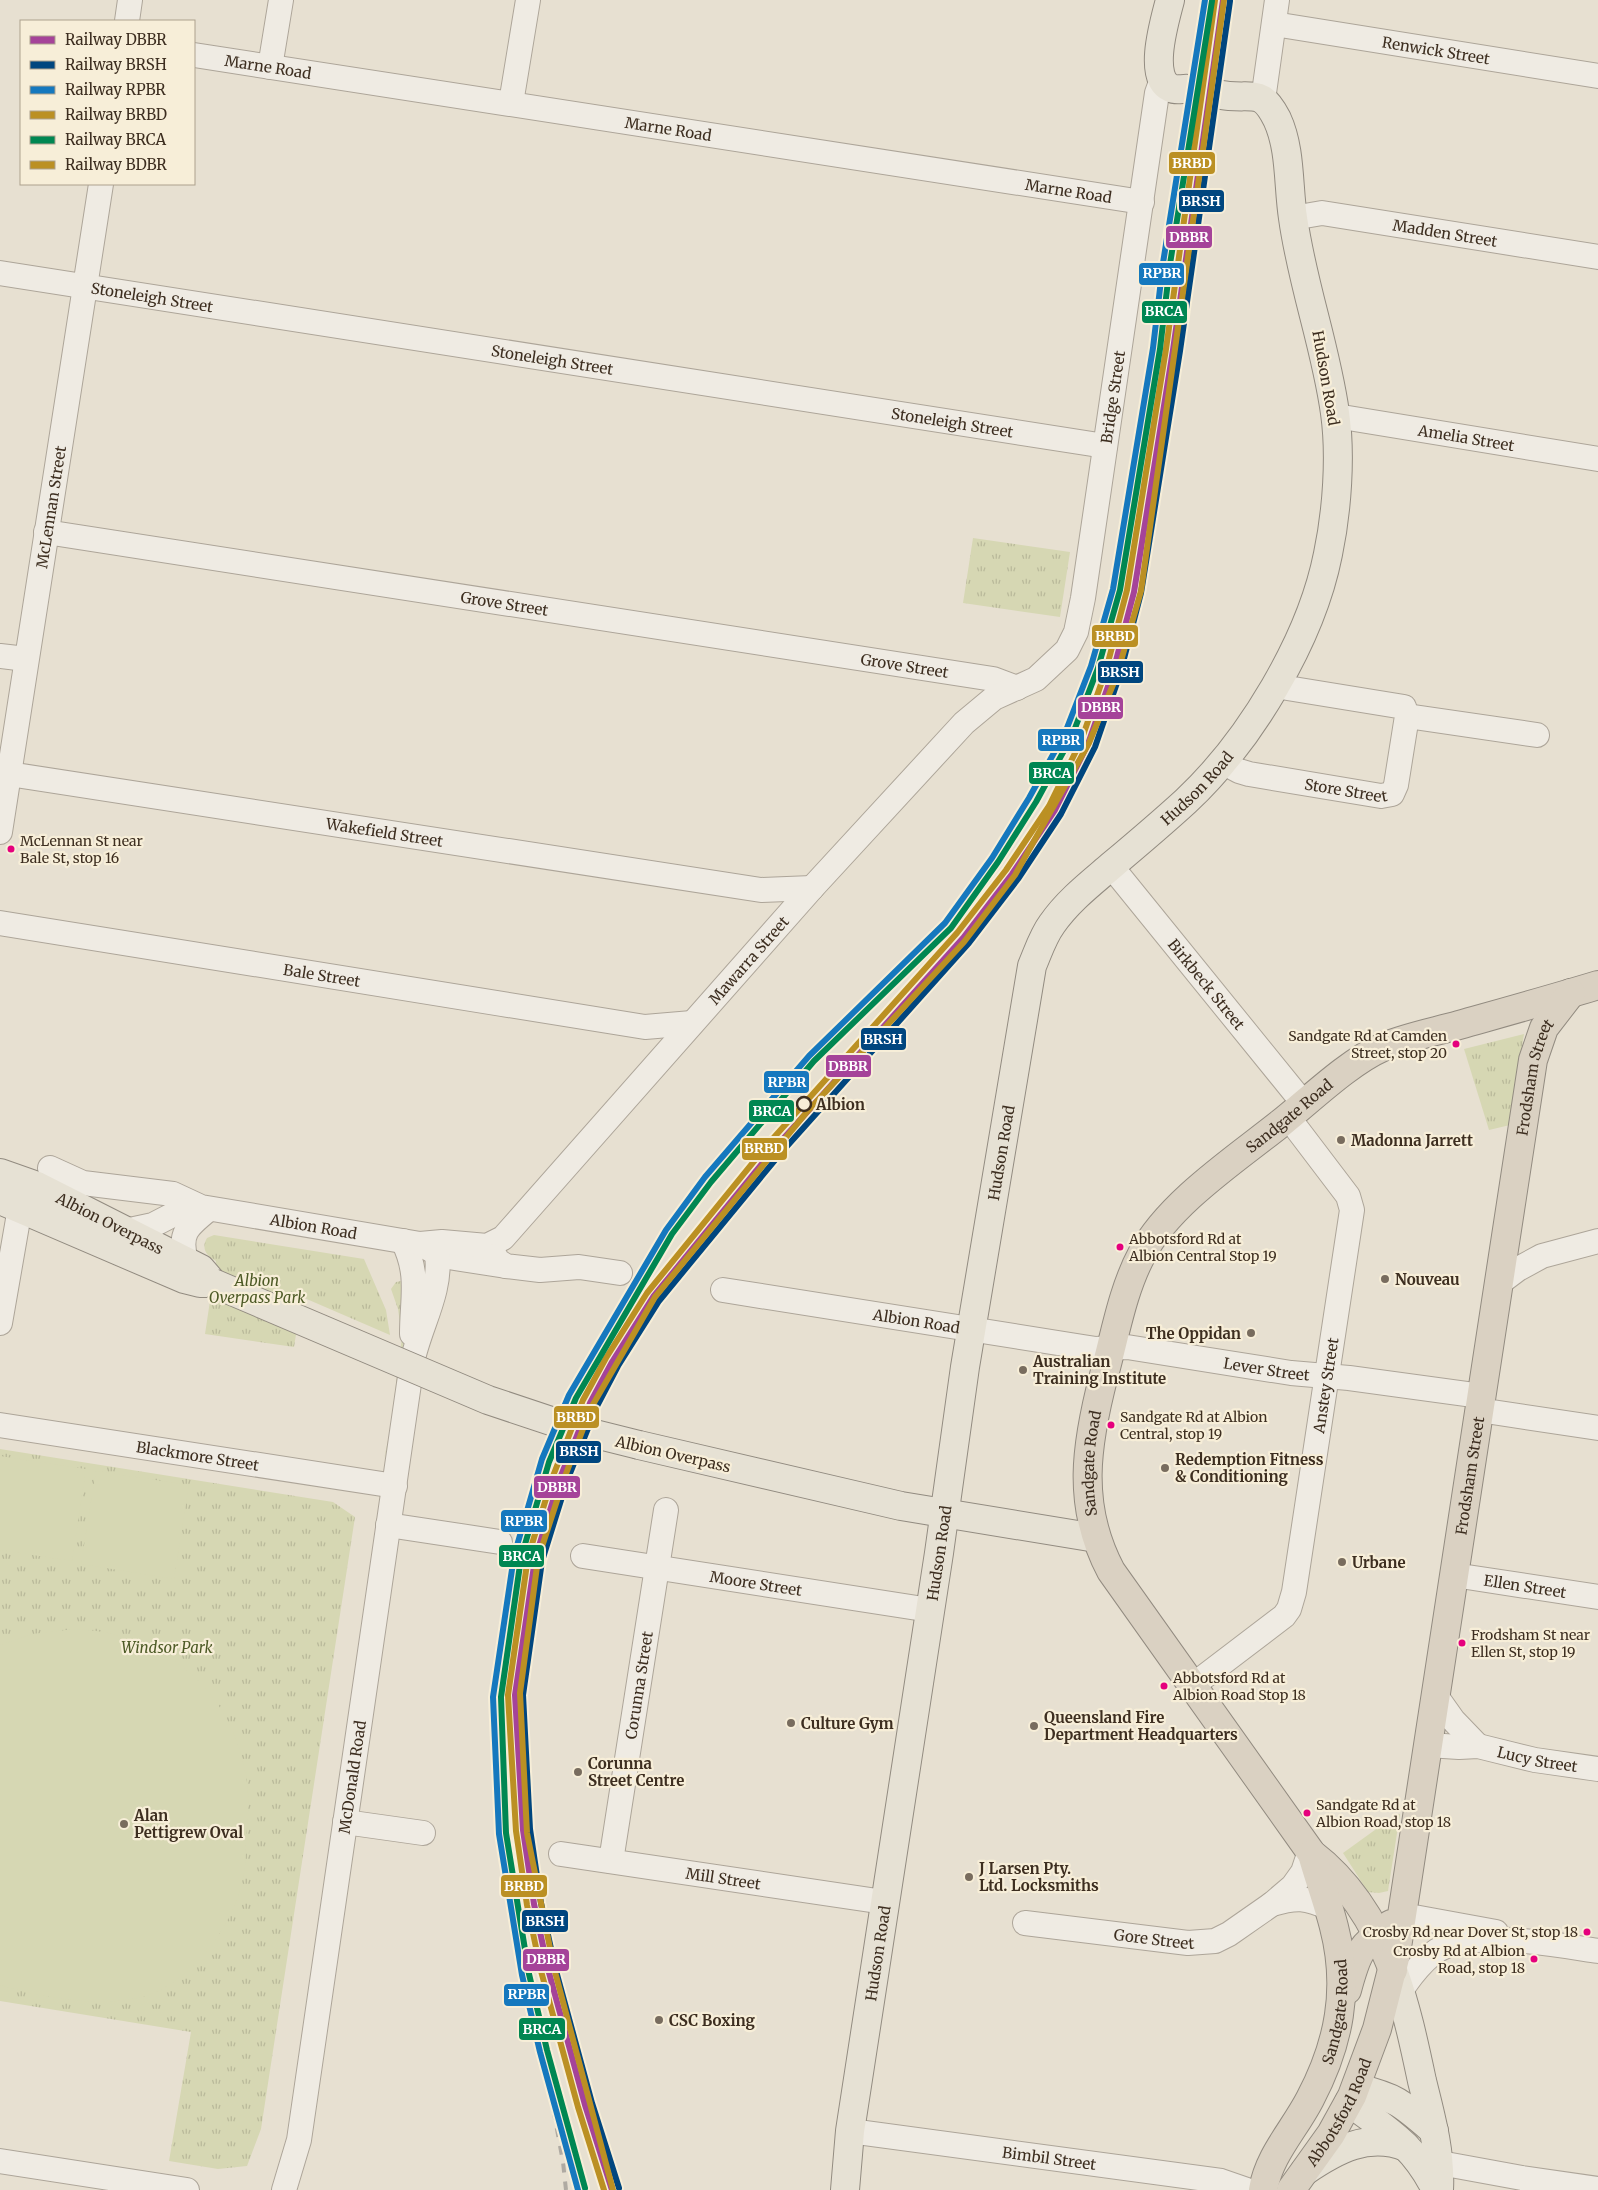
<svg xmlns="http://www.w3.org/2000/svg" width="1598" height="2190" font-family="Merriweather,serif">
	<defs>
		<pattern id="grass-tufts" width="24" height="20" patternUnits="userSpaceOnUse" patternTransform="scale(1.25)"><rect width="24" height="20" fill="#d6d7b3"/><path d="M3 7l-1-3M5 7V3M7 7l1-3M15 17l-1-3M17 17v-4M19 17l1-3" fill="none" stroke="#b9b99a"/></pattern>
	</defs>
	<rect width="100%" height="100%" fill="#e7e0d1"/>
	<g fill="url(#grass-tufts)">
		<polygon points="973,538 1070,552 1060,617 963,603"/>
		<polygon points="1524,1034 1510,1125 1489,1130 1464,1049"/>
		<path d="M 214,1235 L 364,1259 L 386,1310 L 390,1335 L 302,1297 L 294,1347 L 205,1334 L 216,1261 C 206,1256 201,1248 207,1238 Z"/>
		<polygon points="401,1281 409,1283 407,1323 393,1427 384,1459 390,1431 402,1337 398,1309 391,1289 396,1282"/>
		<polygon points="0,1449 333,1502 355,1517 261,2129 247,2166 218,2169 169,2161 191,2032 0,2001"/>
		<polygon points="1397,1814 1400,1814 1388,1891 1379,1893 1368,1892 1343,1853"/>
	</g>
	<g fill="#d6d7b3">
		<polygon points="0,1456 86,1469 72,1561 0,1550"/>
		<polygon points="96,1471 189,1485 174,1579 81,1564"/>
		<path d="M 74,1629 C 161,1632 232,1688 246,1776 C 250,1797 248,1819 246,1840 C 246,1852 246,1865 243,1878 C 234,1923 199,1972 156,1992 C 114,2011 43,1998 0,1985 L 0,1645 L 33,1634 Z"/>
	</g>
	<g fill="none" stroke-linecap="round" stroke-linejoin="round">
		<defs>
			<g id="minor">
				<polyline points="127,21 130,0"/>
				<path id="s1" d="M 1274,24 L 1598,76"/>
				<path id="s2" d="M 194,55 L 1142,202"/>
				<polyline points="270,67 281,0"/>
				<polyline points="1263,100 1277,0"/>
				<polyline points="511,103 528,0"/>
				<path id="s3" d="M 1293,218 L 1322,213 L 1598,257"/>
				<path id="s4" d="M 0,273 L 1105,446"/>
				<path id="s5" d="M 1336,416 L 1598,459"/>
				<path id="s6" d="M 46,532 L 993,679 L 1017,688"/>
				<polyline points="0,656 26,659"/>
				<polyline points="1407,716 1537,735"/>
				<path id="s7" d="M 1222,762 L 1239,771 L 1249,774 L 1381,796 L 1392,794 L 1396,785 L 1407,716 L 1404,707 L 1275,686"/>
				<path id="s8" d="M 9,774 L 761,890 L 812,888"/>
				<path id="s9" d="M 0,832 L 101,184"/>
				<path id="s10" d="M 1111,866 L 1304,1104"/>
				<path id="s11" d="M 0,923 L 645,1027 L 692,1023"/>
				<path id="s12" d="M 50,1168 L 83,1183 L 173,1194 L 201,1207 L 420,1244 L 442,1256 L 506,1266"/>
				<polyline points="125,1231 153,1225 180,1211 207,1209"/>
				<path d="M 403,1241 C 420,1275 412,1298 412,1334"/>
				<path id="s13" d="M 420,1244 L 442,1242 L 487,1246 L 503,1238 L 812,888 L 964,723 L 994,698 L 1036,679 L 1067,650 L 1076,632 L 1083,598 L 1157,93 L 1162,79"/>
				<polyline points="495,1256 498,1261 506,1266 540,1270 579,1267 620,1273"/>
				<path d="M 186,1261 C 178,1233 188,1226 209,1209"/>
				<polyline points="1498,1284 1518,1269 1542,1256 1598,1241"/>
				<path id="s14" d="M 723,1290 L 1083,1347 L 1096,1349 L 1127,1347 L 1291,1373 L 1349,1378 L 1481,1396"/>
				<polyline points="0,1323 20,1208"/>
				<polyline points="1479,1410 1598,1428"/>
				<path id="s15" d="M 0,1425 L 395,1486"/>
				<polyline points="388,1525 500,1542"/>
				<path id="s16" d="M 583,1556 L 930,1610"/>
				<path id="s17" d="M 1454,1575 L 1598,1597"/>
				<path id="s18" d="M 1192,1686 L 1284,1616 L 1289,1609 L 1294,1592 L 1352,1210 L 1348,1196 L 1288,1117"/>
				<polyline points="1436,1696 1453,1720 1478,1746"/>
				<path id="s19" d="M 1428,1745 L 1459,1747 L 1478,1746 L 1535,1760 L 1598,1769"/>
				<polyline points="345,1822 423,1833"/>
				<path id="s20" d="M 561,1854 L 884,1902"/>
				<path id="s21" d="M 611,1861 L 666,1510"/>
				<path d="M 1272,1904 C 1296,1897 1306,1897 1329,1908"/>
				<polyline points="1403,1915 1496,1932"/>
				<path id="s22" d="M 1025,1923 L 1188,1943 L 1215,1941 L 1229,1934 L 1272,1904 L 1293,1886 L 1303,1872 L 1310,1851"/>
				<path d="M 1391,2006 C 1403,1987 1419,1962 1438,1950 C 1474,1929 1557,1945 1598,1951"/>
				<path id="s23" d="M 850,2131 L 1221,2181 L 1247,2190"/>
				<polyline points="0,2161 187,2190"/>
				<polyline points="1440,2163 1522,2178 1598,2189"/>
				<path id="s24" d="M 284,2190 L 299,2140 L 412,1363 C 419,1327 442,1292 437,1254"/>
			</g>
			<g id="major">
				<path id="s25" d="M 0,1173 L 37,1186 L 201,1269 L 213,1283 L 200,1283 L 184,1279 L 0,1200"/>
				<polyline points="639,1445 901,1506 1096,1538"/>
				<path d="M 1393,1970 C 1406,2006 1414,2043 1422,2081 C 1431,2117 1441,2153 1439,2190"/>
				<path d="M 1356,2088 C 1396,2097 1403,2104 1434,2131"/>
				<path d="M 1349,2102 C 1388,2131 1414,2145 1436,2190"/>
				<path d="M 1305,2171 C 1336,2150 1368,2132 1406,2147"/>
				<path id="s26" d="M 845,2190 L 850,2131 L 939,1553 L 965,1367 L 1032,966 C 1038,952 1043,936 1052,924 C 1068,901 1090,884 1111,866 C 1136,845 1162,823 1186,801 C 1250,741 1311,640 1328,554 C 1337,511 1341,456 1335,413 C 1326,347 1302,284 1293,218 C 1288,186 1291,149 1277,119 C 1262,90 1256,98 1229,96 C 1216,95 1202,90 1189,89 C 1183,88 1177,91 1171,88 C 1147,78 1165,20 1170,0"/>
			</g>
			<g id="highway">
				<path id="s27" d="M 1393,1970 C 1376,1926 1350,1883 1312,1854 L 1111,1571 C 1076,1505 1086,1444 1104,1375 C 1115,1336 1122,1291 1142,1254 C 1169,1203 1236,1159 1281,1123 C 1311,1099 1349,1062 1383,1047 C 1407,1037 1434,1032 1459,1025 C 1505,1012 1552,999 1598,985"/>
				<path d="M 1347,1990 C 1357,1953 1359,1947 1391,1924"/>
				<path id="s28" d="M 1263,2190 C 1269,2155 1294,2130 1310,2099 C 1339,2044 1350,1989 1334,1927 C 1328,1903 1319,1879 1312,1854"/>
				<path id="s29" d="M 1291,2190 L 1331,2134 L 1352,2096 L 1377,2029 L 1396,1954 L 1533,1060 L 1544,1028 L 1571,993"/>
			</g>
		</defs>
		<use href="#minor" stroke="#ada599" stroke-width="26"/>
		<use href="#major" stroke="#928b80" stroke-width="30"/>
		<use href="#highway" stroke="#928b80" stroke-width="30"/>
		<use href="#minor" stroke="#efebe3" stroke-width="24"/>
		<use href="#major" stroke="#e6e1d4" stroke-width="28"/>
		<use href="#highway" stroke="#dad1c2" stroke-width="28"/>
		<polyline stroke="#afaaa2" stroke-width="4" stroke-dasharray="9 9" stroke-linecap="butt" points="547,2075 563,2162 566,2190"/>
		<defs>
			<polyline id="major-bridge" points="213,1283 488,1400 575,1429 639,1445"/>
		</defs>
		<use href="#major-bridge" stroke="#928b80" stroke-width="30" stroke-linecap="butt"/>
		<use href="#major-bridge" stroke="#e6e1d4" stroke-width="28"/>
		<defs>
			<polyline id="rail-1" points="612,2190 585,2105 548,1969 534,1904 523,1830 515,1695 535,1559 560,1478 590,1403 612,1362 653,1297 774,1149 963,938 1012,874 1055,810 1088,744 1113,672 1134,592 1173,350 1223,0"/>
			<polyline id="rail-2" points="619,2188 592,2103 555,1967 541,1903 530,1829 523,1695 542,1561 567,1481 597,1406 618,1366 659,1301 780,1154 969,943 1018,879 1061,814 1095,747 1120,674 1141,593 1180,351 1230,1"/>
			<polyline id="rail-3" points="578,2190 540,2052 522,1975 499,1834 493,1697 514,1556 542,1459 569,1395 666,1230 705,1177 809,1056 945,923 992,858 1029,798 1065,733 1091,666 1113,589 1153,348 1163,263 1205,0"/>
			<polyline id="rail-4" points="604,2190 578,2107 541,1971 527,1905 516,1831 508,1695 528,1557 553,1476 583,1400 606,1358 647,1293 768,1144 957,933 1006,870 1049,806 1081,741 1106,670 1127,590 1166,349 1215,0"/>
			<polyline id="rail-5" points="585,2188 547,2050 529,1974 506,1833 501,1697 521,1558 549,1462 576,1398 672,1234 711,1182 814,1061 951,928 998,862 1036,802 1072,736 1098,668 1120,590 1160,349 1170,264 1212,1"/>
			<polyline id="rail-6" points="613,2190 554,1968 527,1833 520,1693 538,1559 564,1479 591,1408 655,1297 806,1113 964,942 1015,875 1089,743 1117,675 1141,591 1224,0"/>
		</defs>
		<use href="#rail-1" stroke="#f7eed8" stroke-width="10"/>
		<use href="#rail-2" stroke="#f7eed8" stroke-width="10"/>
		<use href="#rail-3" stroke="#f7eed8" stroke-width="10"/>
		<use href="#rail-4" stroke="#f7eed8" stroke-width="10"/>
		<use href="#rail-5" stroke="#f7eed8" stroke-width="10"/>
		<use href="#rail-6" stroke="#f7eed8" stroke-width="10"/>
		<use href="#rail-1" stroke="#a54399" stroke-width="6"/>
		<use href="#rail-2" stroke="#00467f" stroke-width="6"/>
		<use href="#rail-3" stroke="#1578be" stroke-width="6"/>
		<use href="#rail-4" stroke="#bb9023" stroke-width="6"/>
		<use href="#rail-5" stroke="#008752" stroke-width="6"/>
		<use href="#rail-6" stroke="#bb9023" stroke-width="6"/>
	</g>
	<g fill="#e5007d" stroke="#f7eed8" stroke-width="2">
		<circle cx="11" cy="849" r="4.5"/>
		<circle cx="1456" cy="1044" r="4.5"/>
		<circle cx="1120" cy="1247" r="4.5"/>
		<circle cx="1111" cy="1425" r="4.5"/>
		<circle cx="1462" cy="1643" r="4.5"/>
		<circle cx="1164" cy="1686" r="4.5"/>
		<circle cx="1307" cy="1813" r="4.5"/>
		<circle cx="1587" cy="1932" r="4.5"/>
		<circle cx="1534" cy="1959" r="4.5"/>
	</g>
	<circle fill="#f7eed8" stroke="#3d2e20" stroke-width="2.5" cx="804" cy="1104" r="7"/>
	<g fill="#786c5e" stroke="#f7eed8" stroke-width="2">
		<circle cx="1341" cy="1140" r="5"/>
		<circle cx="1385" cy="1279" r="5"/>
		<circle cx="1251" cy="1333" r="5"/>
		<circle cx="1023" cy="1370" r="5"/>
		<circle cx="1165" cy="1468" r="5"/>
		<circle cx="1342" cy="1562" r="5"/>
		<circle cx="791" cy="1723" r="5"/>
		<circle cx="1034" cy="1726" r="5"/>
		<circle cx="578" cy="1772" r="5"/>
		<circle cx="124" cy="1824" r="5"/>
		<circle cx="969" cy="1877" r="5"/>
		<circle cx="659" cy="2020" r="5"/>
	</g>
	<g text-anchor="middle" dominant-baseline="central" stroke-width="4.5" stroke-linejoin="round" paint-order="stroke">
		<g font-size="14" fill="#3d2e20" stroke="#f7eed8" text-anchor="start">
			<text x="20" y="841">McLennan St near<tspan x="20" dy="17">Bale St, stop 16</tspan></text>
			<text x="1447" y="1036" text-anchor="end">Sandgate Rd at Camden<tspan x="1447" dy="17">Street, stop 20</tspan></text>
			<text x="1129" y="1239">Abbotsford Rd at<tspan x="1129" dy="17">Albion Central Stop 19</tspan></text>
			<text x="1120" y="1417">Sandgate Rd at Albion<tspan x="1120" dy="17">Central, stop 19</tspan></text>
			<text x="1471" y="1635">Frodsham St near<tspan x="1471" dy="17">Ellen St, stop 19</tspan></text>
			<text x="1173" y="1678">Abbotsford Rd at<tspan x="1173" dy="17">Albion Road Stop 18</tspan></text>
			<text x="1316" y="1805">Sandgate Rd at<tspan x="1316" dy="17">Albion Road, stop 18</tspan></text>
			<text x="1578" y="1932" text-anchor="end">Crosby Rd near Dover St, stop 18</text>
			<text x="1525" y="1951" text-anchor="end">Crosby Rd at Albion<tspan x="1525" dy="17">Road, stop 18</tspan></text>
		</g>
		<g font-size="15" fill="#3d2e20" stroke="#f7eed8">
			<text stroke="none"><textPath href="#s1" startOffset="164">Renwick Street</textPath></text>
			<text stroke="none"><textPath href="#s2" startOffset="75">Marne Road</textPath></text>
			<text stroke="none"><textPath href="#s2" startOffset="480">Marne Road</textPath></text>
			<text stroke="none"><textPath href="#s2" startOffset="885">Marne Road</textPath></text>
			<text stroke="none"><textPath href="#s3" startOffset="154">Madden Street</textPath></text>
			<text stroke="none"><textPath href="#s4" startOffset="154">Stoneleigh Street</textPath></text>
			<text stroke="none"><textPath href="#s4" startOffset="559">Stoneleigh Street</textPath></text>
			<text transform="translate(1326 378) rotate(80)">Hudson Road</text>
			<text stroke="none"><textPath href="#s13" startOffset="1162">Bridge Street</textPath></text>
			<text stroke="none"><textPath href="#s4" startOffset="964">Stoneleigh Street</textPath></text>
			<text stroke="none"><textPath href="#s5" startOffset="132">Amelia Street</textPath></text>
			<text stroke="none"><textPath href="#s9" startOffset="329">McLennan Street</textPath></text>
			<text stroke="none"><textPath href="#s6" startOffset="464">Grove Street</textPath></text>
			<text stroke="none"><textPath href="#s6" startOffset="869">Grove Street</textPath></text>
			<text stroke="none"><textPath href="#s26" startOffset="1484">Hudson Road</textPath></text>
			<text stroke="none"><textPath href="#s7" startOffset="128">Store Street</textPath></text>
			<text stroke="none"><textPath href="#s8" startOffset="380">Wakefield Street</textPath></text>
			<text stroke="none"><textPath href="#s13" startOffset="456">Mawarra Street</textPath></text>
			<text stroke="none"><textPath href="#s11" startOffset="326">Bale Street</textPath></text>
			<text stroke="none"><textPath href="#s10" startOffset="152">Birkbeck Street</textPath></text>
			<text stroke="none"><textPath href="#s29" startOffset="1149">Frodsham Street</textPath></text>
			<text stroke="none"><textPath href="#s27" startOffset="1022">Sandgate Road</textPath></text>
			<text stroke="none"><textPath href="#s26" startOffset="1049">Hudson Road</textPath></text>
			<text stroke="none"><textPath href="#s25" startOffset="121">Albion Overpass</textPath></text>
			<text stroke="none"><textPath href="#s12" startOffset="272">Albion Road</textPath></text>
			<text stroke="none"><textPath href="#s14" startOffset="196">Albion Road</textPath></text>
			<text stroke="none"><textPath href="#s14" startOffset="550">Lever Street</textPath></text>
			<text stroke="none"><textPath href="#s18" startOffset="351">Anstey Street</textPath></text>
			<text transform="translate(673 1454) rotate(13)">Albion Overpass</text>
			<text stroke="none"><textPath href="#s15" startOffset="200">Blackmore Street</textPath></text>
			<text stroke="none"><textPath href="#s27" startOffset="602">Sandgate Road</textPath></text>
			<text stroke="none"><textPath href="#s29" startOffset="745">Frodsham Street</textPath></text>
			<text stroke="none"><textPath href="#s26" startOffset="644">Hudson Road</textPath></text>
			<text stroke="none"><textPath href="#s16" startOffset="175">Moore Street</textPath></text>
			<text stroke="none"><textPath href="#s17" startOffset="72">Ellen Street</textPath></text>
			<text stroke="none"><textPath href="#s21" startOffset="178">Corunna Street</textPath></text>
			<text stroke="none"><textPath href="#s19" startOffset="111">Lucy Street</textPath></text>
			<text stroke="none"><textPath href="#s24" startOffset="419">McDonald Road</textPath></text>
			<text stroke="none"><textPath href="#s20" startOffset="164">Mill Street</textPath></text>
			<text stroke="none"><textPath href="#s22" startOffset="130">Gore Street</textPath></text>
			<text stroke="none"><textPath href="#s26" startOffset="239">Hudson Road</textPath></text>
			<text stroke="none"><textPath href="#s28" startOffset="195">Sandgate Road</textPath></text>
			<text stroke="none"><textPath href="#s29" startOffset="92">Abbotsford Road</textPath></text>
			<text stroke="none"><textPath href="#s23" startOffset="201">Bimbil Street</textPath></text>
		</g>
		<g font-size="15" font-weight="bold" fill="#3d2e20" stroke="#f7eed8" text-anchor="start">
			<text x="816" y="1104">Albion</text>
		</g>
		<g font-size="15" font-weight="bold" fill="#3d2e20" stroke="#f7eed8" text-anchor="start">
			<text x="1351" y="1140">Madonna Jarrett</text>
			<text x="1395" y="1279">Nouveau</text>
			<text x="1241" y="1333" text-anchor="end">The Oppidan</text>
			<text x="1033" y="1361">Australian<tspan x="1033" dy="17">Training Institute</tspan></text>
			<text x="1175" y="1459">Redemption Fitness<tspan x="1175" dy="17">&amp; Conditioning</tspan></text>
			<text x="1352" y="1562">Urbane</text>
			<text x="1044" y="1717">Queensland Fire<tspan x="1044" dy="17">Department Headquarters</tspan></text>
			<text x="801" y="1723">Culture Gym</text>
			<text x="588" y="1763">Corunna<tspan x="588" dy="17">Street Centre</tspan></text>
			<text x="134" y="1815">Alan<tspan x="134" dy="17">Pettigrew Oval</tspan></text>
			<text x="979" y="1868">J Larsen Pty.<tspan x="979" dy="17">Ltd. Locksmiths</tspan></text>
			<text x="669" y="2020">CSC Boxing</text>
		</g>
		<g font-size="15" font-style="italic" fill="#4d5a26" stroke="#f7eed8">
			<text x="257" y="1280">Albion<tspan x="257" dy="17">Overpass Park</tspan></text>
			<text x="167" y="1647">Windsor Park</text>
		</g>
	</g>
	<g stroke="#f7eed8" stroke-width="2">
		<rect x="1168" y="151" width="48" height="24" rx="5" fill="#bb9023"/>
		<rect x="1178" y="189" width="47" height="24" rx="5" fill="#00467f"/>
		<rect x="1165" y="225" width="48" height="24" rx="5" fill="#a54399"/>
		<rect x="1138" y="262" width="47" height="24" rx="5" fill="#1578be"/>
		<rect x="1141" y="300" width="47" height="24" rx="5" fill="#008752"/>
		<rect x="1091" y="624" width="48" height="24" rx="5" fill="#bb9023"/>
		<rect x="1097" y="660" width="47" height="24" rx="5" fill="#00467f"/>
		<rect x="1077" y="696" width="47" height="24" rx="5" fill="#a54399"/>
		<rect x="1037" y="728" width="48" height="24" rx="5" fill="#1578be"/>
		<rect x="1028" y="761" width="47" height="24" rx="5" fill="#008752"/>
		<rect x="860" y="1027" width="47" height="24" rx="5" fill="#00467f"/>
		<rect x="825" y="1054" width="47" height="24" rx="5" fill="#a54399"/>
		<rect x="763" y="1070" width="47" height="24" rx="5" fill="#1578be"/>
		<rect x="748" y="1099" width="47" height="24" rx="5" fill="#008752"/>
		<rect x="741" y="1137" width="47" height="24" rx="5" fill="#bb9023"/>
		<rect x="553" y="1405" width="47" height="24" rx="5" fill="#bb9023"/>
		<rect x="555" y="1440" width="47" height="24" rx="5" fill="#00467f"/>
		<rect x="533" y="1475" width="48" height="24" rx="5" fill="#a54399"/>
		<rect x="500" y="1509" width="48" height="24" rx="5" fill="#1578be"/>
		<rect x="498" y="1544" width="47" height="24" rx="5" fill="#008752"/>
		<rect x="500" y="1874" width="48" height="24" rx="5" fill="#bb9023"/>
		<rect x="521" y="1909" width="48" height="24" rx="5" fill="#00467f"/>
		<rect x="522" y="1948" width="48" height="24" rx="5" fill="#a54399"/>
		<rect x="503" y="1983" width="47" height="24" rx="5" fill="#1578be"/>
		<rect x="518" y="2017" width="48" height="24" rx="5" fill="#008752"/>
	</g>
	<g font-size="14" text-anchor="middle" font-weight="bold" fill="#fff">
		<text x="1192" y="168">BRBD</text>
		<text x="1201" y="206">BRSH</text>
		<text x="1189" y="242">DBBR</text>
		<text x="1162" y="278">RPBR</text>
		<text x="1164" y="316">BRCA</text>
		<text x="1115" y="641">BRBD</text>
		<text x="1120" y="677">BRSH</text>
		<text x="1101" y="712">DBBR</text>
		<text x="1061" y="745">RPBR</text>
		<text x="1052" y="778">BRCA</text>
		<text x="883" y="1044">BRSH</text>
		<text x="848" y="1071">DBBR</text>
		<text x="787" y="1087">RPBR</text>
		<text x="772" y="1116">BRCA</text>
		<text x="764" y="1153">BRBD</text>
		<text x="576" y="1422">BRBD</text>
		<text x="579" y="1456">BRSH</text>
		<text x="557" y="1492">DBBR</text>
		<text x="524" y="1526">RPBR</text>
		<text x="522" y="1561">BRCA</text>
		<text x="524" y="1891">BRBD</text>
		<text x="545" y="1926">BRSH</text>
		<text x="546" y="1964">DBBR</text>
		<text x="527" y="1999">RPBR</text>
		<text x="542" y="2034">BRCA</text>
	</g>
	<rect x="20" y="20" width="175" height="165" fill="#f7eed8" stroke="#ada18e"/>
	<rect x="30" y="36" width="25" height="8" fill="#a54399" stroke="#ada18e"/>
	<text x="65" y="45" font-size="15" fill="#3d2e20">Railway DBBR</text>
	<rect x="30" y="61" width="25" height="8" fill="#00467f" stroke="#ada18e"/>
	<text x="65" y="70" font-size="15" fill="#3d2e20">Railway BRSH</text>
	<rect x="30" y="86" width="25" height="8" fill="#1578be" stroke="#ada18e"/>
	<text x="65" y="95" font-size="15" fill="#3d2e20">Railway RPBR</text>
	<rect x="30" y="111" width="25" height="8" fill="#bb9023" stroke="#ada18e"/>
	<text x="65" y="120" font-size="15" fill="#3d2e20">Railway BRBD</text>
	<rect x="30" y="136" width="25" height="8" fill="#008752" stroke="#ada18e"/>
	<text x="65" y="145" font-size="15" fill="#3d2e20">Railway BRCA</text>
	<rect x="30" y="161" width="25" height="8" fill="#bb9023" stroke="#ada18e"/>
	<text x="65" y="170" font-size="15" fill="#3d2e20">Railway BDBR</text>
</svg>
